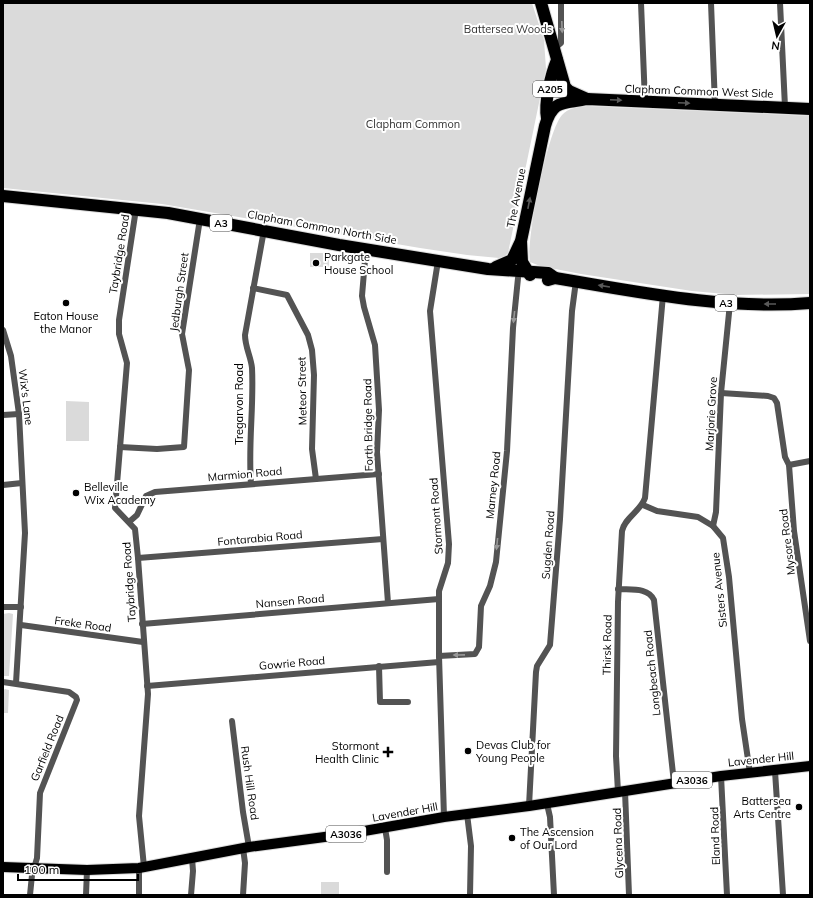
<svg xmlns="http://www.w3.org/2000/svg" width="813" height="898" font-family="Mulish,sans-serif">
	<rect width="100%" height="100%" fill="#fff"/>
	<g fill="#dadada">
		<polygon points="3,3 532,3 544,40 546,69 508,253 505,256 499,258 467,255 420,248 162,204 3,188"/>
		<path d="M 587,106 L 810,116 L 810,294 L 736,295 L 692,291 L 581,274 L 540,266 L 530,262 C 526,240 547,132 562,115 C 568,108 578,107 587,106 Z"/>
		<rect x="310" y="253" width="19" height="14"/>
		<polygon points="66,401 89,402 89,441 66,441"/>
		<polygon points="9,613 13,614 9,676 3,676 3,614"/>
		<polygon points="5,689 9,690 8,713 3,713 3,690"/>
		<rect x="321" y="882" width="18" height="13"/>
	</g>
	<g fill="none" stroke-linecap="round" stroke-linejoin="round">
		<defs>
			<polyline id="primary" points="3,867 87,870 139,868 249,847 347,834 444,817 529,806 721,776 810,766"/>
			<g id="highway">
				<polyline points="541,3 565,87 569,91 587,99"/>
				<path d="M 547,118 C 544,103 551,74 557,60"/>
				<polyline points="3,196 168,213 339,245 488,269 548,273 555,278"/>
				<polyline points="496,267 512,260 520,243"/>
				<path d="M 530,275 L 522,262 L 521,241 L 545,126 C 553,98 565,104 587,99 L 810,109"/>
				<path d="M 548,280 L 555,278 C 639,292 725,310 810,303"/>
			</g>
		</defs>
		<use href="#primary" stroke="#dbdbdb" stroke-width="12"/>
		<use href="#highway" stroke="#dbdbdb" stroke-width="14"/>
		<g stroke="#535353" stroke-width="6">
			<polyline points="641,3 645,102"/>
			<polyline points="711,3 715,105"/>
			<polyline points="780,3 785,107"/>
			<polyline points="555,48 561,43 561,3"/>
			<polyline points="136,209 119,320 119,334 127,363 115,508 135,529 138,558 148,694 139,816 144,867"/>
			<polyline points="366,248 362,296 364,307 375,345 379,410 377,452 388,603"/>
			<polyline points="438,261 430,311 449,544 448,563 439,591 439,656 444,817"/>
			<polyline points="253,288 287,295 308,335 312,350 314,375 312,449 316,479"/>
			<polyline points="3,330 11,356 19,414 25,533 16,683"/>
			<polyline points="721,393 768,396 774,398 777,403 785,457 789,465"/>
			<polyline points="3,415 19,414"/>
			<polyline points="120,447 157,449 184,447 189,370 182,334 200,219"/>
			<polyline points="810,461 789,465 794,531 810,641"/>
			<path d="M 251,484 C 248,444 254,407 252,368 C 251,357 245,347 245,335 L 264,230"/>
			<polyline points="3,485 22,483"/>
			<polyline points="643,505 657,511 698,517 713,526 723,538 729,577 742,719 750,773"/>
			<polyline points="129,522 137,515 146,496 155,492 379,474"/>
			<polyline points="713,526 716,512 721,393 730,303"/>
			<polyline points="138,558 383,539"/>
			<path d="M 618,589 C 631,590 648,587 654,600 L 674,783"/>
			<polyline points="3,607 21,607"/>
			<polyline points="142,624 439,599"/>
			<polyline points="21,625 143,642"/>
			<polyline points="439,656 475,654 479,647 481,606 490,586 496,562 507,451 513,328 518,278"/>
			<polyline points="379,666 380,702 408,702"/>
			<polyline points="3,682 69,692 76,697 77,700 40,793 37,858 32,875 30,895"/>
			<polyline points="147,686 439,662"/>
			<polyline points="232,721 243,812 249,847"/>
			<polyline points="775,771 783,895"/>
			<polyline points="721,776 727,895"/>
			<polyline points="625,791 629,895"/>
			<path d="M 618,792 L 616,756 L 618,602 L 622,531 C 625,517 640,512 645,498 L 663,295"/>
			<polyline points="547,804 550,817 554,895"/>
			<polyline points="529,806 536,672 537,666 550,645 560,519 572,311 576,281"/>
			<polyline points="467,814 471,846 470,895"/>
			<polyline points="385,828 387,840 387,872"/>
			<polyline points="243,848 245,863 243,895"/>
			<polyline points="139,868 139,895"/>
			<polyline points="86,895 87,870"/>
			<polyline points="191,895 193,871 192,858"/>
		</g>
		<use href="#primary" stroke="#000" stroke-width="10"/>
		<use href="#highway" stroke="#000" stroke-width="12"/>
	</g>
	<defs><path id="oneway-solid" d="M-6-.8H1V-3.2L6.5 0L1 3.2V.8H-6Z"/></defs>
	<g fill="#989898">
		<use href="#oneway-solid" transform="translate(562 27) rotate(88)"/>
		<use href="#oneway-solid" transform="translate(514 317) rotate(96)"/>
		<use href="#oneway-solid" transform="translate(497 544) rotate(96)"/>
		<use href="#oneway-solid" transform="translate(459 655) rotate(179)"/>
	</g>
	<g fill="#595959">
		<use href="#oneway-solid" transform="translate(616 100) rotate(3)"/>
		<use href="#oneway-solid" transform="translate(684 103) rotate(2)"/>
		<use href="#oneway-solid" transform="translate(529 203) rotate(-79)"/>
		<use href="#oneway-solid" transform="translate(604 286) rotate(-171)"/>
		<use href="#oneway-solid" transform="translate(770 304) rotate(-180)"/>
	</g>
	<g fill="#000" stroke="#fff" stroke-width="1.5">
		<circle cx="316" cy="263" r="4"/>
		<circle cx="66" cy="303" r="4"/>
		<circle cx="76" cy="493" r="4"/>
		<circle cx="468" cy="751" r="4"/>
		<path d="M386 746h4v4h4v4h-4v4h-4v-4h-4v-4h4z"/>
		<circle cx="799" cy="807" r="4"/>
		<circle cx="512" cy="838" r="4"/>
	</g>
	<g text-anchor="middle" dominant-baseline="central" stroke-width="4" stroke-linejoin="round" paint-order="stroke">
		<g fill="#fff" stroke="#4c4c4c" stroke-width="1">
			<rect x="533" y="81" width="34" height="16" rx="3"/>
			<rect x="210" y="215" width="22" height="16" rx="3"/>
			<rect x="715" y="295" width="22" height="16" rx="3"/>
			<rect x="672" y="772" width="40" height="16" rx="3"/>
			<rect x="326" y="826" width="40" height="16" rx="3"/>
		</g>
		<g font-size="10" font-weight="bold" fill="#000">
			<text x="550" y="89">A205</text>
			<text x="221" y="223">A3</text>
			<text x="726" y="303">A3</text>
			<text x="692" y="780">A3036</text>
			<text x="346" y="834">A3036</text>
		</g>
		<g font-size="11" fill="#313131" stroke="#fff">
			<text x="508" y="29">Battersea Woods</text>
			<text x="413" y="124">Clapham Common</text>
		</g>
		<g font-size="11" fill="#000" stroke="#fff">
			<text transform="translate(699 91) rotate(2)">Clapham Common West Side</text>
			<text transform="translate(516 198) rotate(-79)">The Avenue</text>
			<text transform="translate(322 227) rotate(10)">Clapham Common North Side</text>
			<text transform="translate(119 254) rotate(-81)">Taybridge Road</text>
			<text transform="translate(179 292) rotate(-82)">Jedburgh Street</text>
			<text transform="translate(302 391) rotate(-91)">Meteor Street</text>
			<text transform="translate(26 397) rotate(83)">Wix's Lane</text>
			<text transform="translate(239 404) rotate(-90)">Tregarvon Road</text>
			<text transform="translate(711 414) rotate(-87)">Marjorie Grove</text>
			<text transform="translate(368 425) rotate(-91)">Forth Bridge Road</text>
			<text transform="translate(245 474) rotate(-5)">Marmion Road</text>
			<text transform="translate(493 485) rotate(-84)">Marney Road</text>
			<text transform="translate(436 516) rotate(-94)">Stormont Road</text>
			<text transform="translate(260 538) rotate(-5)">Fontarabia Road</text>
			<text transform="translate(787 542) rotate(-97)">Mysore Road</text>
			<text transform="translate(548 545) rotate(-86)">Sugden Road</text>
			<text transform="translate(129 582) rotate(-94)">Taybridge Road</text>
			<text transform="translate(719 590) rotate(-96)">Sisters Avenue</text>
			<text transform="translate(290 601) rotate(-5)">Nansen Road</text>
			<text transform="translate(83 624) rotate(8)">Freke Road</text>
			<text transform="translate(607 645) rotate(-89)">Thirsk Road</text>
			<text transform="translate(292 663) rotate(-5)">Gowrie Road</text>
			<text transform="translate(652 673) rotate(-96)">Longbeach Road</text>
			<text transform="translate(47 748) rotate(-68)">Garfield Road</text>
			<text transform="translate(761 759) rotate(-6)">Lavender Hill</text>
			<text transform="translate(250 783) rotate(82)">Rush Hill Road</text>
			<text transform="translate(405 812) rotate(-10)">Lavender Hill</text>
			<text transform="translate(715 836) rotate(-92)">Eland Road</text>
			<text transform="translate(618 843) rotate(-92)">Glycena Road</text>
		</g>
		<g font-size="11" fill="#000" stroke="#fff" text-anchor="start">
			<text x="324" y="257">Parkgate<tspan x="324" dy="13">House School</tspan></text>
			<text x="66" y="316" text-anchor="middle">Eaton House<tspan x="66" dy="13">the Manor</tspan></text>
			<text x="84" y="487">Belleville<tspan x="84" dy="13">Wix Academy</tspan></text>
			<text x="476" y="745">Devas Club for<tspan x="476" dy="13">Young People</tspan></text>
			<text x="379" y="746" text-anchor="end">Stormont<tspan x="379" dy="13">Health Clinic</tspan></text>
			<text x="791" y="801" text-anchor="end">Battersea<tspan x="791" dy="13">Arts Centre</tspan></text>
			<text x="520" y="832">The Ascension<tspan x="520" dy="13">of Our Lord</tspan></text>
		</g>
	</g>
	<rect width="813" height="898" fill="none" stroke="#000000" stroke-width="8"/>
	<g transform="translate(777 36) rotate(188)" stroke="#ffffff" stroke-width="3" paint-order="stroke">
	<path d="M0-3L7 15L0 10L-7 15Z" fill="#000000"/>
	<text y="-6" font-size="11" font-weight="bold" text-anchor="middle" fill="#000000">N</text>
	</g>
	<path d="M18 874v6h120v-6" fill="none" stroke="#000000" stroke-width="2"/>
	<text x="24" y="874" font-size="12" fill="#000000" stroke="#ffffff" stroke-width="3" paint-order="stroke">100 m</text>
</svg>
